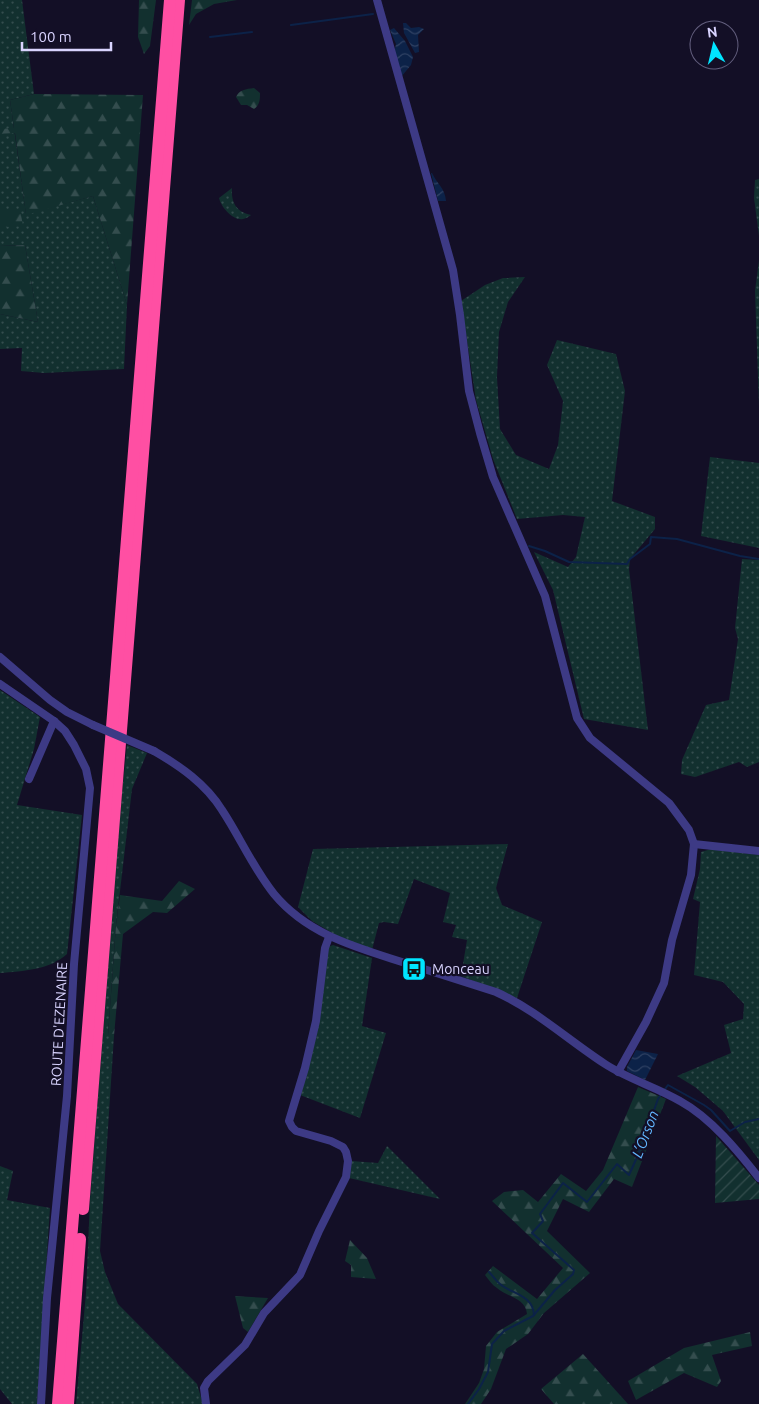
<svg xmlns="http://www.w3.org/2000/svg" width="759" height="1404" font-family="Ubuntu,sans-serif">
	<defs>
		<pattern id="grass-dots" width="8" height="8" patternUnits="userSpaceOnUse" patternTransform="scale(1.25)"><rect width="8" height="8" fill="#12302f"/><path d="M2 2h.1M6 6h.1" fill="none" stroke="#344d4e" stroke-width="1.8" stroke-linecap="round"/></pattern>
		<pattern id="forest-firs" width="22" height="20" patternUnits="userSpaceOnUse" patternTransform="scale(1.25)"><rect width="22" height="20" fill="#12302f"/><path d="M5 1l3.5 6h-7zM16 11l3.5 6h-7z" fill="#344d4e"/></pattern>
		<pattern id="garden-furrows" width="10" height="10" patternUnits="userSpaceOnUse" patternTransform="scale(1.25)"><rect width="10" height="10" fill="#12302f"/><path d="M-1 1l2-2M0 10L10 0M9 11l2-2" fill="none" stroke="#344d4e"/></pattern>
		<pattern id="water-waves" width="16" height="10" patternUnits="userSpaceOnUse" patternTransform="scale(1.25)"><rect width="16" height="10" fill="#0c2248"/><path d="M0 5q4-4 8 0t8 0" fill="none" stroke="#2f4163"/></pattern>
	</defs>
	<rect width="100%" height="100%" fill="#130f26"/>
	<g fill="url(#grass-dots)">
		<polygon points="0,0 22,0 34,94 10,100 26,214 93,196 127,305 124,369 44,373 21,371 22,348 0,349 0,314 38,322 25,245 0,246"/>
		<polygon points="759,179 759,236 754,198 755,180"/>
		<path d="M 232,188 C 231,202 236,212 251,215 C 250,216 245,219 243,219 C 233,221 221,207 219,198 Z"/>
		<polygon points="759,260 759,406 755,291"/>
		<polygon points="525,277 508,302 499,332 497,377 500,429 516,455 549,469 558,445 563,401 547,365 557,340 616,354 625,391 612,501 655,517 655,529 630,559 629,569 648,730 584,719 553,590 534,552 568,567 576,557 585,517 563,515 517,519 493,459 476,400 461,301 485,285 503,278"/>
		<polygon points="710,457 759,463 759,548 701,536"/>
		<polygon points="742,559 759,560 759,762 747,767 739,762 695,777 681,774 682,760 706,705 729,700 738,639 735,628"/>
		<path d="M 0,690 L 40,717 L 34,749 L 17,805 L 82,815 L 67,954 C 50,970 23,971 0,973 Z"/>
		<polygon points="127,745 147,753 132,789 116,925 108,1035 114,1036 100,1251 105,1272 118,1304 197,1384 203,1404 76,1404 86,1293 90,1200 118,831"/>
		<polygon points="508,844 496,888 502,905 542,922 517,998 461,976 467,940 452,937 456,925 443,922 450,893 414,879 398,924 384,922 379,923 372,950 344,940 312,921 298,907 313,849"/>
		<polygon points="711,849 759,855 759,1160 723,1111 695,1087 677,1076 731,1053 724,1025 743,1019 744,1004 723,982 694,975 700,902 693,899 700,869 701,852"/>
		<polygon points="333,945 372,958 362,1026 386,1033 360,1118 300,1095 328,947"/>
		<polygon points="387,1146 440,1199 349,1178 351,1161 378,1163"/>
		<polygon points="0,1166 13,1171 7,1200 50,1208 37,1404 12,1404 0,1389"/>
	</g>
	<g fill="url(#forest-firs)">
		<polygon points="139,0 156,0 150,46 144,54 138,37"/>
		<polygon points="192,0 237,0 214,4 196,14 189,25"/>
		<path d="M 254,88 L 260,93 C 260,99 260,105 254,109 L 247,105 L 241,105 L 236,97 C 239,90 246,89 254,88 Z"/>
		<polygon points="34,94 143,95 127,305 93,196 26,215 15,133 0,134 0,129 14,128 10,100"/>
		<polygon points="20,209 23,226 0,227 0,211"/>
		<polygon points="25,245 38,322 0,314 0,246"/>
		<polygon points="179,881 195,889 167,913 153,912 123,934 114,1036 108,1036 116,925 120,895 162,901"/>
		<path d="M 638,1087 L 666,1099 L 632,1187 L 614,1179 L 589,1212 L 563,1199 L 547,1231 L 590,1273 L 544,1313 L 528,1334 L 506,1349 L 491,1389 L 481,1404 L 465,1404 L 479,1383 L 484,1369 L 486,1346 L 497,1332 L 527,1314 C 526,1298 507,1297 497,1288 C 492,1285 489,1280 485,1275 L 493,1266 L 537,1299 L 563,1268 L 492,1201 L 504,1192 L 523,1190 L 538,1202 L 561,1174 L 586,1191 L 603,1170 Z"/>
		<polygon points="350,1240 367,1258 376,1279 351,1277 351,1265 345,1261"/>
		<polygon points="235,1296 268,1298 248,1332 243,1328"/>
		<polygon points="750,1332 752,1346 712,1355 721,1381 717,1387 684,1373 636,1400 628,1381 684,1348"/>
		<polygon points="583,1354 628,1404 554,1404 541,1389"/>
	</g>
	<polygon fill="url(#garden-furrows)" points="716,1136 759,1185 759,1199 715,1203"/>
	<g fill="url(#water-waves)">
		<polygon points="403,23 406,23 411,28 419,27 424,29 418,35 419,52 415,53 404,33"/>
		<polygon points="394,28 405,41 413,57 411,65 401,77 394,53 396,44 390,30"/>
		<path d="M 431,173 L 432,173 C 437,184 445,188 446,201 L 438,201 Z"/>
		<polygon points="636,1050 658,1054 645,1080 627,1071 627,1067"/>
	</g>
	<g fill="none" stroke-linecap="round" stroke-linejoin="round">
		<g stroke="#0c2248" stroke-width="2">
			<polyline points="291,25 373,14"/>
			<polyline points="210,37 252,32"/>
			<polyline points="529,546 545,551 569,562 627,564 630,559 650,544 651,537 677,539 740,556 759,559"/>
			<polyline points="665,1089 668,1085 704,1105 711,1110 730,1131 745,1122 759,1119"/>
			<path d="M 489,1272 C 493,1276 496,1281 500,1284 C 512,1294 533,1295 534,1315"/>
			<polyline points="468,1404 479,1389 488,1372 492,1344 504,1331 533,1316 555,1290 573,1274 574,1270 532,1233 543,1221 540,1214 563,1183 587,1202 617,1164 629,1175 638,1155 658,1099 662,1093"/>
		</g>
		<g stroke="#3d3a85" stroke-width="8">
			<polyline points="377,0 453,270 460,315 469,391 480,433 493,477 545,596 577,718 590,738 669,803 689,830 694,844 691,875 672,940 664,983 646,1022 618,1072"/>
			<polyline points="0,657 50,700 67,712 93,725"/>
			<polyline points="0,684 54,721 65,731 74,745 86,769 90,788 74,964 67,1096 47,1298 41,1404"/>
			<path d="M 154,751 C 180,766 206,784 222,810 C 240,837 253,868 274,894 C 307,934 355,947 402,962 C 433,972 465,982 496,992 C 536,1010 568,1040 605,1064 C 628,1079 656,1087 680,1101 C 711,1118 738,1151 759,1178"/>
			<polyline points="29,779 54,721"/>
			<polyline points="694,844 759,851"/>
			<polyline points="206,1404 204,1388 208,1381 245,1345 264,1313 300,1275 319,1231 346,1177 348,1161 346,1152 343,1147 331,1141 296,1131 292,1127 289,1121 305,1068 316,1021 325,948 329,937"/>
		</g>
		<g stroke="#ff4fa3" stroke-width="12">
			<polyline points="83,1209 179,0"/>
			<polyline points="58,1404 170,0"/>
			<polyline points="68,1404 80,1239"/>
		</g>
		<polyline stroke="#3d3a85" stroke-width="8" points="93,725 154,751"/>
	</g>
	<defs>
		<symbol id="bus-square" viewBox="-11 -11 22 22"><rect x="-9" y="-9" width="18" height="18" rx="4" fill="#00e5ff" stroke="#130f26"/><path d="M-5-6H5V4H4V6H2V4H-2V6H-4V4H-5ZM-3.5-4V0h7V-4ZM-3.5 1.2v1.5H-2V1.2ZM2 1.2v1.5H3.5V1.2Z" fill="#111"/></symbol>
	</defs>
	<g fill-rule="evenodd">
		<use href="#bus-square" x="400" y="955" width="28" height="28"/>
	</g>
	<g text-anchor="middle" dominant-baseline="central" stroke-width="4.5" stroke-linejoin="round" paint-order="stroke">
		<g font-size="14" fill="#d9d4ff" stroke="#130f26" text-anchor="start">
			<text x="432" y="969">Monceau</text>
		</g>
		<g font-size="14" fill="#d9d4ff" stroke="#130f26">
			<text transform="translate(59 1024) rotate(-87)">ROUTE D'EZENAIRE</text>
		</g>
		<g font-size="15" font-style="italic" fill="#62b6ff" stroke="#130f26">
			<text transform="translate(645 1134) rotate(-69)">L’Orson</text>
		</g>
	</g>
	<g transform="translate(714 45) rotate(352)"><circle r="24" fill="#130f26" stroke="#625e7d"/>
	<path d="M0-4L9 19L0 12L-9 19Z" fill="#00e5ff"/>
	<text y="-8" font-size="14" font-weight="bold" text-anchor="middle" fill="#d9d4ff">N</text>
	</g>
	<path d="M22 42v8h89v-8" fill="none" stroke="#d9d4ff" stroke-width="2.5"/>
	<text x="30" y="42" font-size="15" fill="#d9d4ff" stroke="#130f26" stroke-width="4" paint-order="stroke">100 m</text>
</svg>
